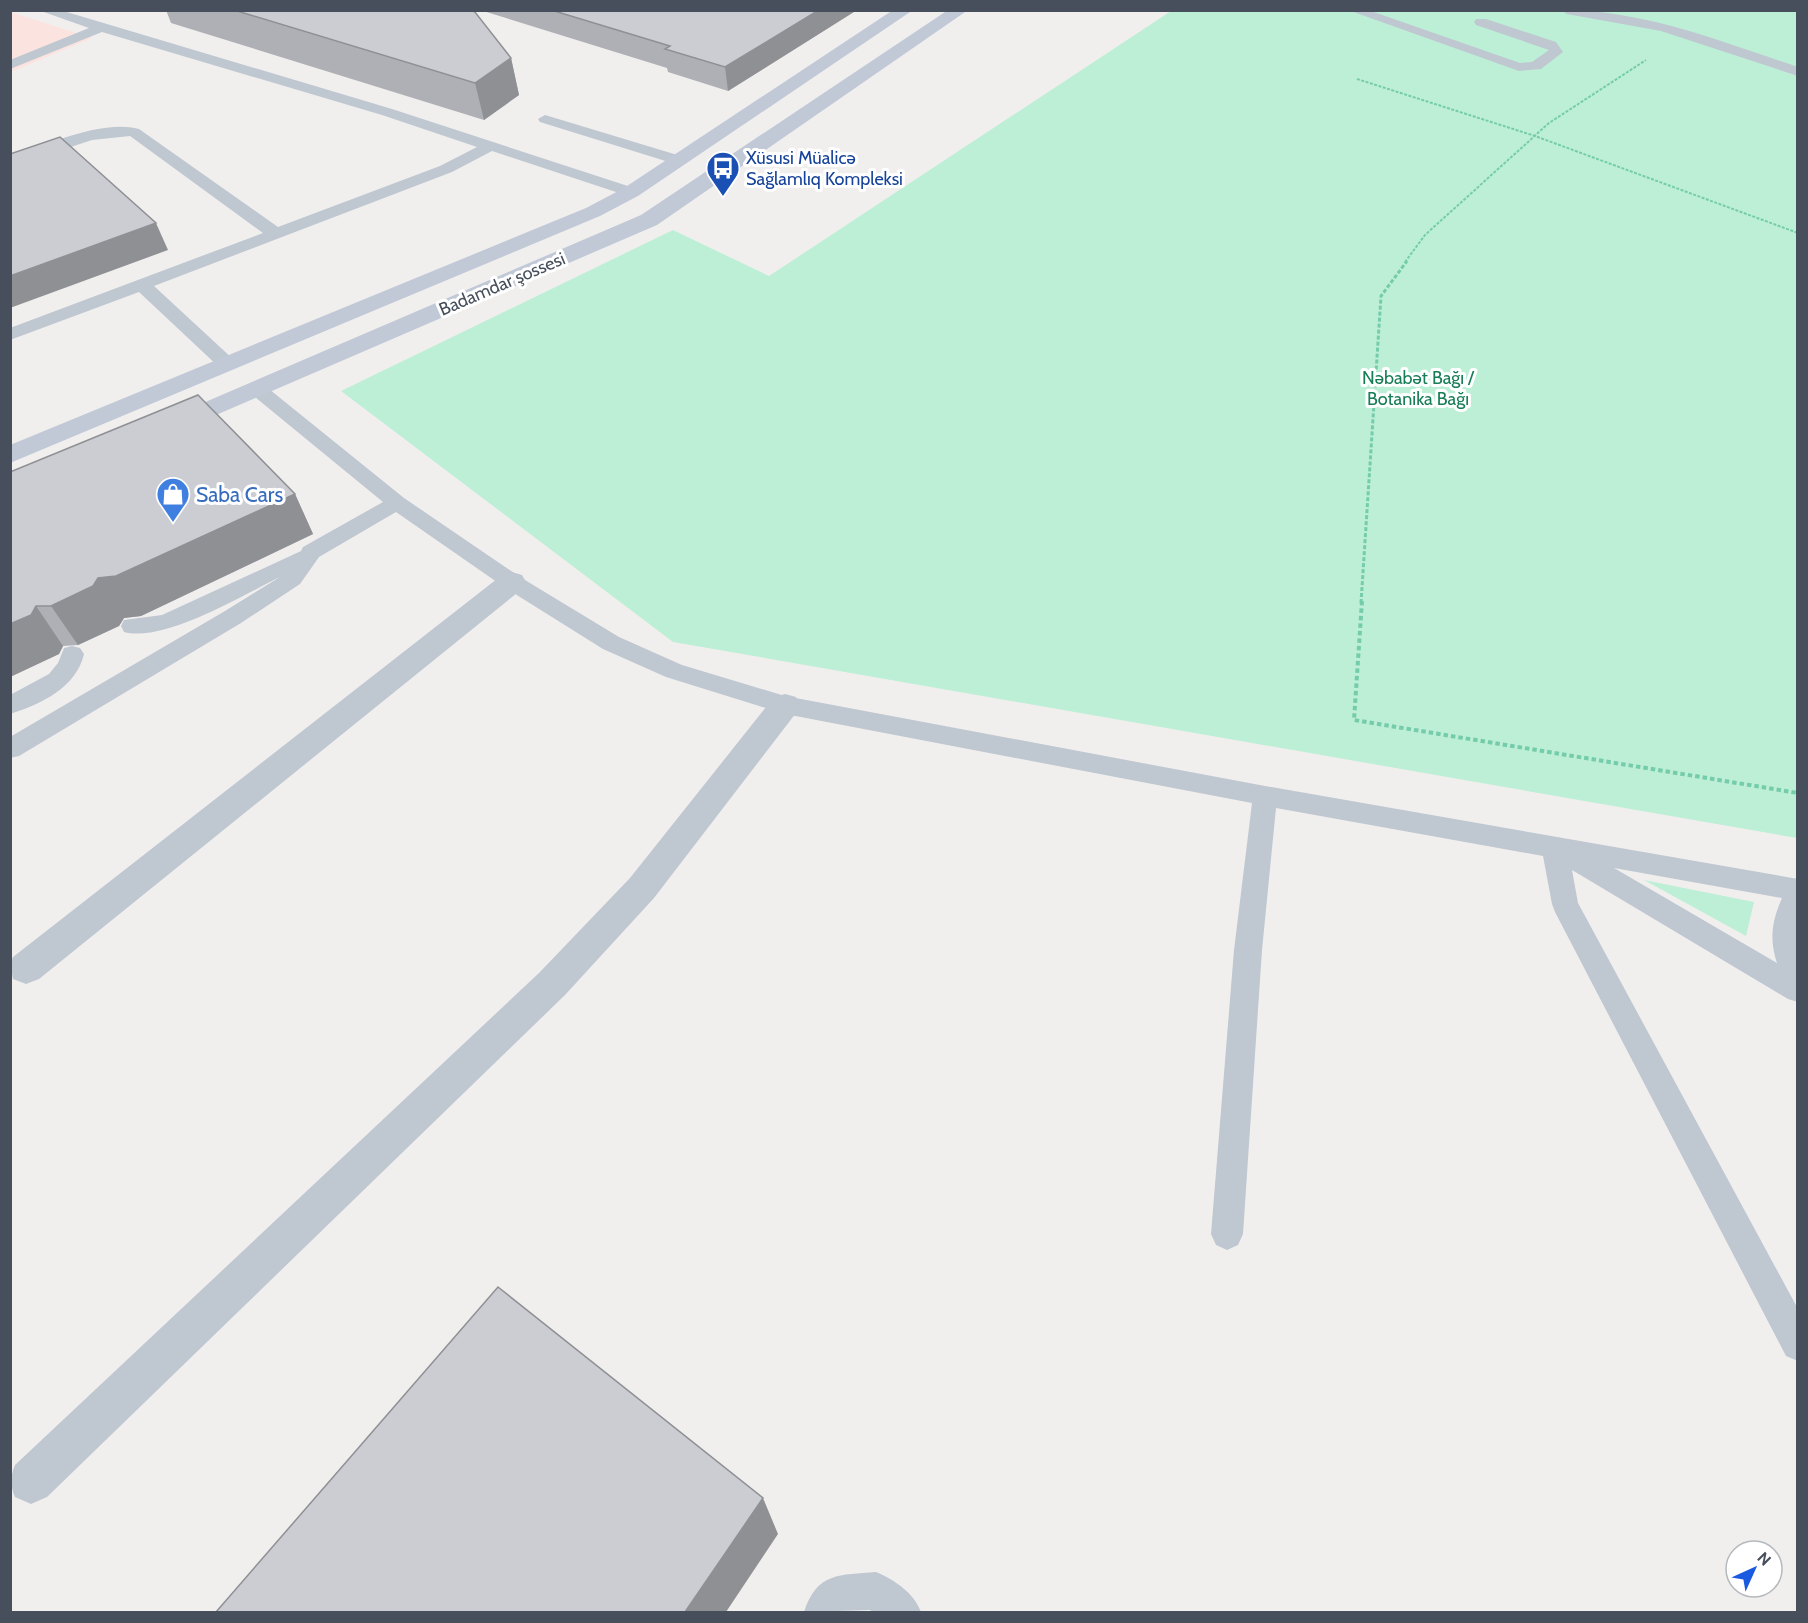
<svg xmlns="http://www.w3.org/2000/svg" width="1808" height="1623" font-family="Cabin,sans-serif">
	<rect width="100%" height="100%" fill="#f1efee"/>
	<polygon fill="#fbe4df" points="11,12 92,38 11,72"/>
	<g fill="#bdefd6">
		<polygon points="1171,11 1797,11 1797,838 673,642 341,391 673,230 769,276"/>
		<polygon points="1644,880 1754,902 1746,936"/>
	</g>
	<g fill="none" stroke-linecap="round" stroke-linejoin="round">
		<g stroke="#75ccab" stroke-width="2" stroke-dasharray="3 1.5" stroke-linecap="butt">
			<polyline points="1357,79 1535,136 1798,233"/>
			<polyline points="1405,262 1425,235 1549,123 1646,60"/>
		</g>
		<polyline stroke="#75ccab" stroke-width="3" stroke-dasharray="4 2" stroke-linecap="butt" points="1361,603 1381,296 1407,261"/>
		<polyline stroke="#75ccab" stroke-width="4" stroke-dasharray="4.5 3" stroke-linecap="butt" points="1362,601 1354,720 1798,793"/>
		<g fill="#bfc7d1" fill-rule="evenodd">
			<path d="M 38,10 L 60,10 L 392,109 L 637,189 L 639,192 L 637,195 L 625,195 L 492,151 L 452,172 L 154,286 L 234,360 L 236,364 L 234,368 L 220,368 L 139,292 L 10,340 L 10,328 L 263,233 L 130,136 L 92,140 L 10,167 L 10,157 C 47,145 101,119 139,129 L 278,227 L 440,166 L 477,147 L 382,115 L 102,32 L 10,69 L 10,60 L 89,28 Z"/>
			<polygon points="1348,10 1368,10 1520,63 1532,62 1549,50 1476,25 1474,22 1476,19 1486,19 1556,42 1563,52 1541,69 1519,71"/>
			<path d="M 1561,10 C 1645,10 1719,41 1798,67 L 1798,76 L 1661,31 L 1567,14 Z"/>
			<polygon points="545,115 684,157 686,160 684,163 672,163 540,122 538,119"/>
			<path d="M 257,383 L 264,385 L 404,498 L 520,577 L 619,637 L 682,665 L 785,696 L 1265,786 L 1798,879 L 1798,1002 L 1788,999 L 1572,870 L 1578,903 L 1798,1309 L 1798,1361 L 1786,1356 L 1555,912 L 1552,904 L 1543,856 L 1276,808 L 1262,950 L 1243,1234 L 1238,1245 L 1227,1250 L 1216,1245 L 1211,1234 L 1234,950 L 1252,803 L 785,714 L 666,677 L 603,649 L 504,587 L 396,512 L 319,557 L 300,584 L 241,623 L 19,756 L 10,758 L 10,737 L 225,611 L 280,577 C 243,595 164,643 124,632 L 121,626 L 124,620 L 162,615 L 301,551 L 303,547 L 383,502 L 250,393 L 247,389 L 250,385 ZM 1614,868 L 1782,898 C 1772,921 1769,939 1777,963 Z"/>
			<path d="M 72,646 L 80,648 L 84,654 C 76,688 41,704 10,714 L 10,695 L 49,674 L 58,663 L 64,648 Z"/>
			<path d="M 876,1572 C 895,1580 914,1593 921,1612 L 873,1612 L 870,1610 L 804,1612 C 817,1572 840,1575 876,1572 Z"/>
		</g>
		<g fill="#bfc7d1" fill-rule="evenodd">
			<polygon points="512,572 522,575 526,582 522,589 39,979 26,984 13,979 10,963 13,957 502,575"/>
			<path d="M 785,694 L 796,697 L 800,705 L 796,713 L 654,898 L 565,995 L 47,1497 L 31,1504 L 15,1497 C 10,1485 10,1477 15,1465 L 539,973 L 630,878 L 774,697 Z"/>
		</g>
		<g fill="#c1c9d7" fill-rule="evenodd">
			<polygon points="893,10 913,10 638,196 600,216 10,463 10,445 586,208 624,188"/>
			<polygon points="948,10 968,10 657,225 179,431 170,434 161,431 157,426 161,421 641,215"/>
		</g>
	</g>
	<g fill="#afb0b5">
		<polygon points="166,10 470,10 511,58 519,95 484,120 171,23"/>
		<polygon points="480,10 857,10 728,91 668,72 667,68"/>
		<polygon points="10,472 295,494 313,534 141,616 124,618 119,626 78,645 63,646 59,654 10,677"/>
	</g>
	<g fill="#8e9094">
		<polygon points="819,10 857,10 728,91 725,67"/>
		<polygon points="511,58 519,95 484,120 475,83"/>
		<polygon points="156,223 168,250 10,308 10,276"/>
		<polygon points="295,494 313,534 141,616 124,618 119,626 78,645 51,606 98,578"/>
		<polygon points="36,606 63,646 59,654 10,677 10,624"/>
		<polygon points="763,1498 778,1534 726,1612 685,1612"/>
	</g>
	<g fill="#cbcdd3" stroke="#8e9094" stroke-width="1.5">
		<polygon points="234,10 470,10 475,12 511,58 475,83"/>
		<polygon points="551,10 819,10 725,67 665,49 670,46"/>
		<polygon points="60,137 156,223 10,276 10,154"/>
		<polygon points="198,395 295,494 116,576 98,578 93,586 51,606 36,606 31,615 10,624 10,472"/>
		<polygon points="498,1287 763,1498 685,1612 216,1612"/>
	</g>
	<defs>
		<symbol id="bus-pin" viewBox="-11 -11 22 30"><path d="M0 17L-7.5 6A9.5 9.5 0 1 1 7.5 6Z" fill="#1a4fb4" stroke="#fff"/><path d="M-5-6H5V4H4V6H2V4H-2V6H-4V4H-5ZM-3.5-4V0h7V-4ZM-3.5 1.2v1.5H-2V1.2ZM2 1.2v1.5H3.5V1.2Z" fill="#fff"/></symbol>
		<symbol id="shop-pin" viewBox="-11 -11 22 30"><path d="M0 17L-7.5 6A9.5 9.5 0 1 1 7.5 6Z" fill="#3f7fe0" stroke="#fff"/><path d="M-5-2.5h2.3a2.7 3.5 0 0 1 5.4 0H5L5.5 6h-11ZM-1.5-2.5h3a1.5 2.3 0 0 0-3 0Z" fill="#fff"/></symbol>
	</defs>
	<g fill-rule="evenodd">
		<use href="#bus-pin" x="704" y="149" width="38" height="52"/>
		<use href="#shop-pin" x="154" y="475" width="38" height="52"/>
	</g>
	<g text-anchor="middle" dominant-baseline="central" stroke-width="6" stroke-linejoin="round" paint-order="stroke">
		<g font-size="18" fill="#164399" stroke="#fff" text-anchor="start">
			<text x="746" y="158">Xüsusi Müalicə<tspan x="746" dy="21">Sağlamlıq Kompleksi</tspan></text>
		</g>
		<g font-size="18" fill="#474f5c" stroke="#fff">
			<text transform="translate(502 284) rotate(-23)">Badamdar şossesi</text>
		</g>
		<g font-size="18" fill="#177d56" stroke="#fff">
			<text x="1418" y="378">Nəbabət Bağı /<tspan x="1418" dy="21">Botanika Bağı</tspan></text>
		</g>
		<g font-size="21" fill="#366cbe" stroke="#fff" text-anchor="start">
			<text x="196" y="494">Saba Cars</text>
		</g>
	</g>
	<rect width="1808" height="1623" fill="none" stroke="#474f5c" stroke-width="24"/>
	<g transform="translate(1754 1569) rotate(45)"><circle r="28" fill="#ffffff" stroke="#b5b9be" stroke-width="1.5"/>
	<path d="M0-4.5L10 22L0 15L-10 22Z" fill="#1a5ae0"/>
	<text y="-9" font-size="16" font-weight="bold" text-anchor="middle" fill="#474f5c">N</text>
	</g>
</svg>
